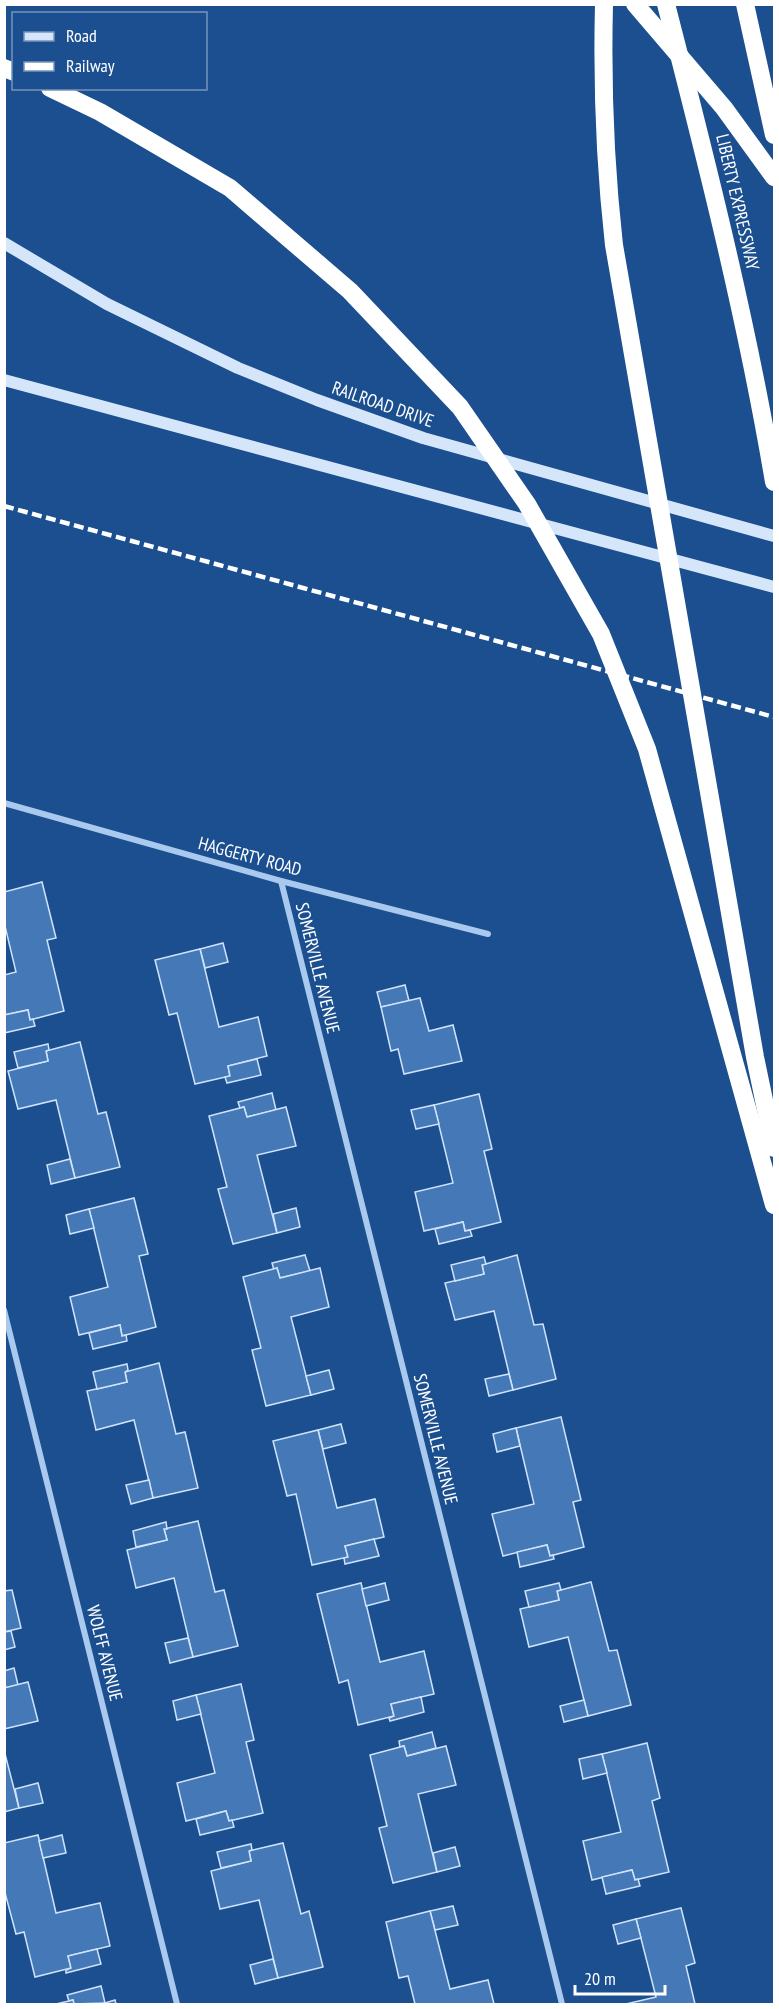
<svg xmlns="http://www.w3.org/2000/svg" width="779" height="2009" font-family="'PT Sans Narrow',sans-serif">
	<rect width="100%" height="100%" fill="#1b4f8f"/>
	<g fill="#4478b7" stroke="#cfe3fa" stroke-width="1.5">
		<polygon points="42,882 56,938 47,940 64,1011 30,1020 28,1010 4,1015 4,975 16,972 4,922 4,892"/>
		<polygon points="223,943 228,962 205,968 200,949"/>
		<polygon points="200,949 219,1027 258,1017 267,1056 228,1066 230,1076 195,1084 177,1013 169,1015 155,960"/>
		<polygon points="405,985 409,1001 381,1007 377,992"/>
		<polygon points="420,998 429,1031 453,1025 462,1061 404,1074 398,1049 391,1051 381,1007"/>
		<polygon points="28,1010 30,1020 33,1019 35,1026 4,1033 4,1015"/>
		<polygon points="80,1042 98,1114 106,1112 120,1167 75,1178 56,1100 18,1109 8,1071 48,1061 46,1051"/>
		<polygon points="48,1044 49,1050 46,1051 48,1061 18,1068 14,1052"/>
		<polygon points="257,1059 261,1075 227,1083 225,1077 230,1076 228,1066"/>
		<polygon points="272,1093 276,1110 247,1117 244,1107 240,1108 238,1102"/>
		<polygon points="479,1094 492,1149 484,1151 501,1222 465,1231 463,1222 424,1231 415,1192 453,1183 434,1105"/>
		<polygon points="434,1105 439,1124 416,1129 411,1110"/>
		<polygon points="244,1107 247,1117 286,1107 296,1146 257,1155 277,1233 233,1244 218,1189 227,1187 209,1116"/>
		<polygon points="70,1159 75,1178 51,1184 47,1165"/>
		<polygon points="134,1198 148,1254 139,1256 156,1327 122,1336 120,1325 79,1335 70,1297 108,1287 89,1209"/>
		<polygon points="296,1208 300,1227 277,1233 273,1214"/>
		<polygon points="89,1209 94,1228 70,1234 66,1215"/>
		<polygon points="463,1222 465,1231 470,1230 472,1236 439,1244 435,1229"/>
		<polygon points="305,1255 310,1271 280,1278 277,1268 274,1270 272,1263"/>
		<polygon points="517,1255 534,1325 543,1324 556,1379 513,1390 494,1311 455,1320 445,1283 484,1274 482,1265"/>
		<polygon points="484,1257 486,1264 482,1265 484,1274 455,1281 451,1265"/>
		<polygon points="277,1268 280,1278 320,1268 329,1307 291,1317 311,1395 266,1406 252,1350 261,1348 243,1277"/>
		<polygon points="120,1325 122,1336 126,1335 127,1341 93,1349 89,1333"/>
		<polygon points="159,1363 176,1434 185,1432 198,1488 153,1498 134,1420 96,1430 87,1391 127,1382 125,1372"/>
		<polygon points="127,1364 128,1370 125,1372 127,1382 97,1389 93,1372"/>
		<polygon points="329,1370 334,1389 311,1395 306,1376"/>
		<polygon points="509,1374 513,1390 489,1396 485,1379"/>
		<polygon points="561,1417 581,1500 573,1502 584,1547 550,1556 547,1545 503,1556 492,1514 534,1504 516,1428"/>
		<polygon points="341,1424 346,1443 323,1449 318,1430"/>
		<polygon points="516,1428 520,1446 497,1452 493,1434"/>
		<polygon points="318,1430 337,1508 375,1499 384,1537 345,1546 348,1557 312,1565 296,1494 287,1496 273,1441"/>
		<polygon points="149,1480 153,1498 131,1504 126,1485"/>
		<polygon points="198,1521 215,1592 224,1590 238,1646 193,1657 174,1578 136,1588 127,1550 167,1540 164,1529"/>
		<polygon points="166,1522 167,1529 164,1529 167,1540 136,1547 133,1531"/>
		<polygon points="374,1539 379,1556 345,1564 344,1558 348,1557 345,1546"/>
		<polygon points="547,1545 550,1556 553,1555 554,1559 520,1567 517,1552"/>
		<polygon points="591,1582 609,1651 617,1650 631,1705 588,1716 568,1637 529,1647 520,1609 559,1600 557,1591"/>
		<polygon points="361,1583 380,1662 424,1651 434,1694 391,1704 394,1716 358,1725 348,1680 339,1683 317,1594"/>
		<polygon points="385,1583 389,1600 366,1606 362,1589"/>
		<polygon points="559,1583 561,1590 557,1591 559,1600 529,1607 525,1591"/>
		<polygon points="12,1590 21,1628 4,1632 4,1591"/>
		<polygon points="11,1631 15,1647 4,1650 4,1632"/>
		<polygon points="188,1638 193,1657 170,1663 165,1643"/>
		<polygon points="14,1668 18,1685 4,1688 4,1671"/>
		<polygon points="28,1682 38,1721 4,1729 4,1688"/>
		<polygon points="241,1684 254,1740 246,1742 263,1813 229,1821 226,1811 186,1821 177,1783 215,1773 196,1695"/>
		<polygon points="196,1695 201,1714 177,1720 173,1701"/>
		<polygon points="421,1697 424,1712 390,1721 389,1718 394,1716 391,1704"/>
		<polygon points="584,1700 588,1716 564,1722 560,1706"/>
		<polygon points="432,1732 436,1748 407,1756 404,1746 400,1747 399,1741"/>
		<polygon points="647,1743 660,1798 652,1801 669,1872 635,1880 632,1870 592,1880 583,1841 621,1832 602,1754"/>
		<polygon points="404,1746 407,1756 446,1746 456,1785 418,1794 437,1872 393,1883 379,1828 387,1826 370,1755"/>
		<polygon points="4,1750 19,1808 4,1812"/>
		<polygon points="602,1754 607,1773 583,1779 579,1759"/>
		<polygon points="38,1783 43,1803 19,1808 15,1789"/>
		<polygon points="226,1811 229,1821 232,1820 234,1827 200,1835 196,1819"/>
		<polygon points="38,1835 56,1913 100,1903 110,1946 68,1956 71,1968 35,1977 24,1932 16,1934 4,1889 4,1843"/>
		<polygon points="62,1835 66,1853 43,1858 39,1841"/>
		<polygon points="283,1843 301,1914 309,1911 323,1967 278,1978 259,1900 220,1909 211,1871 251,1861 249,1851"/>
		<polygon points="251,1844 252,1850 249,1851 251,1861 221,1868 217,1852"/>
		<polygon points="455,1847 460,1866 437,1872 433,1853"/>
		<polygon points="632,1870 635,1880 638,1879 640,1886 606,1894 602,1877"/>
		<polygon points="453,1906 458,1925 435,1930 430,1911"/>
		<polygon points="681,1908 695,1963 686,1966 695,2004 626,2004 656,1997 636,1919"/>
		<polygon points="430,1911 450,1989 488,1980 494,2004 415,2004 408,1976 399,1978 386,1922"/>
		<polygon points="636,1919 641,1938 618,1944 613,1925"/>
		<polygon points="97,1949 101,1964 66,1973 66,1970 71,1968 68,1956"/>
		<polygon points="273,1959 278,1978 255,1984 250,1965"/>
		<polygon points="101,1986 105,2003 74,2004 73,2000 69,2001 67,1995"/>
		<polygon points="73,2000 74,2004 56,2004 69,2001"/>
		<polygon points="115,2000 116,2004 98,2004 105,2003"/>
	</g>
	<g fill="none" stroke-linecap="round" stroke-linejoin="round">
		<g stroke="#a9c9ee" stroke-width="6">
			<polyline points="4,803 281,881 488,934"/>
			<polyline points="281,881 562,2004"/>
			<polyline points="4,1310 177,2004"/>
		</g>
		<g stroke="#d6e6fa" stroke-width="12">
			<polyline points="4,243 107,304 238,368 317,400 423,438 774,536"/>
			<polyline points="4,380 774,587"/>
		</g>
		<g stroke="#fff" stroke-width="18">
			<path d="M 604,4 C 602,85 605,165 614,245 L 755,1057 L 774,1148"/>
			<polyline points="635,4 724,108 774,177"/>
			<path d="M 666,4 C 707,163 747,321 774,482"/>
			<polyline points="745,4 774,135"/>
			<polyline points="4,68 14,72"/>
			<polyline points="50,88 100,112 230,188 350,291 460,407 527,504 601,634 647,749 774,1205"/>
		</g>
		<polyline stroke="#fff" stroke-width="4.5" stroke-dasharray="10 4.5" stroke-linecap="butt" points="4,506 774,717"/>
	</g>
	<g text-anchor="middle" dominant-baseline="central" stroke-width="4.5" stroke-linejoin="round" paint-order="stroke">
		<g font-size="18" fill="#fff" stroke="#1b4f8f">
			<text transform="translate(738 202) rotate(77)">LIBERTY EXPRESSWAY</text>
			<text transform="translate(383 404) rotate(19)">RAILROAD DRIVE</text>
			<text transform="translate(250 856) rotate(15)">HAGGERTY ROAD</text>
			<text transform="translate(318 968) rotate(76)">SOMERVILLE AVENUE</text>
			<text transform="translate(436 1439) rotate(76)">SOMERVILLE AVENUE</text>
			<text transform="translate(105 1653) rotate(76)">WOLFF AVENUE</text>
		</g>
	</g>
	<rect width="779" height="2009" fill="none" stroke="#ffffff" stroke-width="12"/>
	<rect x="12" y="12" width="195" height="78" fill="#1b4f8f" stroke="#7695bc" stroke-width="1.5"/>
	<rect x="24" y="32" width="30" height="9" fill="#d6e6fa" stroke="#7695bc" stroke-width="1.5"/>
	<text x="66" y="42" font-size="18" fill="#ffffff">Road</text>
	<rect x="24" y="62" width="30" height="9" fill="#ffffff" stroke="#7695bc" stroke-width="1.5"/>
	<text x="66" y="72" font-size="18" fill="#ffffff">Railway</text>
	<path d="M575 1985v9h90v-9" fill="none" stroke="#ffffff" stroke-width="3"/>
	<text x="584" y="1985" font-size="18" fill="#ffffff" stroke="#1b4f8f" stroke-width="4.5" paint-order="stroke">20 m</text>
</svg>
